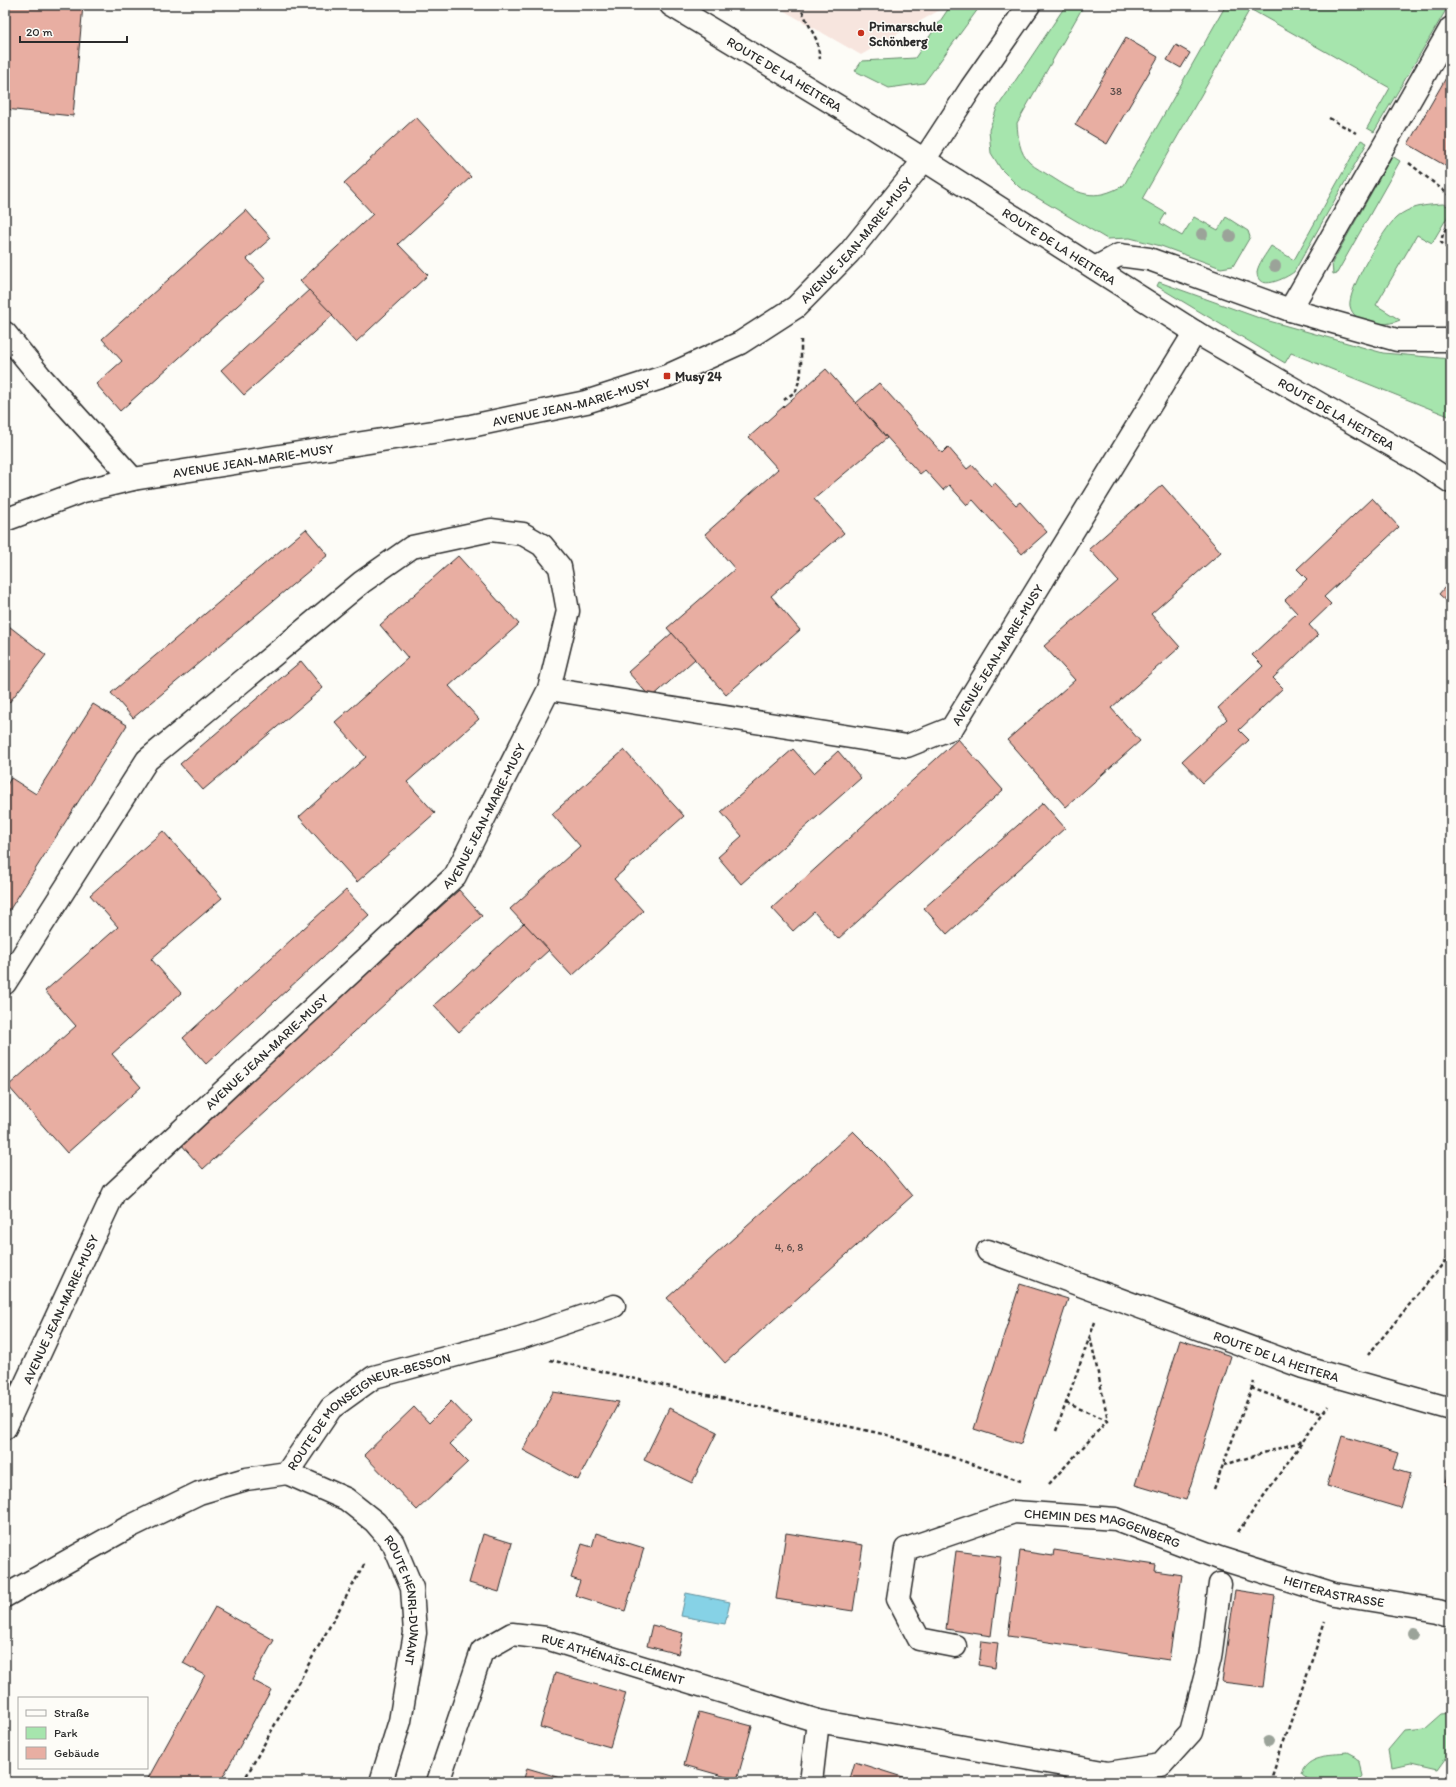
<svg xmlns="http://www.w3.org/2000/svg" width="1456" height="1787" font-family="Itim,sans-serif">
	<rect width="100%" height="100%" fill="#fdfcf7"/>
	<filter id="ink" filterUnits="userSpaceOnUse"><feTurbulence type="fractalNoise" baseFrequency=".025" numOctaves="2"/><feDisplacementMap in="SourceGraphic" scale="8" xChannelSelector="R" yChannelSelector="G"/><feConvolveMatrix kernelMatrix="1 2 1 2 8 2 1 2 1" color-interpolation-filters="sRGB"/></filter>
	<g filter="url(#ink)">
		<polygon fill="#f7e5de" points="774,5 941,5 938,11 861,55"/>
		<g fill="#a6e5ad" stroke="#68886c">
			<polygon points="951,5 981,5 924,83 889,88 855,71 862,61 915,58"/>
			<path d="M 1066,5 L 1084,5 L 1017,123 C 1018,137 1019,153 1030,163 C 1035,168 1044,172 1050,176 C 1078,194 1093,203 1124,185 L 1226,5 L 1394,5 L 1401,9 L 1403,5 L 1449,5 L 1374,132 L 1367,128 L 1390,88 L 1250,9 L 1142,199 L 1166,213 L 1160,223 L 1182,236 L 1194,217 L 1218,230 L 1226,217 L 1248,231 L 1250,237 L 1233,266 L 1221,268 L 1161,246 L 1130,238 L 1107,239 L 1019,187 L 1001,169 L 991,153 L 989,130 L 997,108 Z"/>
			<path d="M 1361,140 L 1367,143 L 1294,272 C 1286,278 1257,293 1257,272 C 1258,264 1266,254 1271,246 L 1294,260 Z"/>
			<polygon points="1392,156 1400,161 1337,273 1333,274 1332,263"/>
			<path d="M 1443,204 L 1451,207 L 1451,211 L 1432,243 L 1417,235 L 1376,305 L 1400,320 C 1386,327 1354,326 1350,306 C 1347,291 1384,228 1396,218 C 1409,206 1426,205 1443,204 Z"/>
			<polygon points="1159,282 1262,319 1383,353 1451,359 1451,417 1291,353 1285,363 1157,286"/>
			<polygon points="1451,1713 1451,1762 1444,1759 1436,1770 1410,1764 1392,1768 1389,1750 1405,1731 1424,1729 1441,1714"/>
			<path d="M 1346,1754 L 1359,1761 L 1362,1773 L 1355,1782 C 1336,1782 1316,1785 1301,1773 C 1308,1754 1330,1756 1346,1754 Z"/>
		</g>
		<polygon fill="#86d2e6" stroke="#628f9b" points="686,1593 730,1602 725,1624 681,1616"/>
		<g fill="#e8aea2" stroke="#2b2b2b">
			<polygon points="5,5 83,5 73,116 5,109"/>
			<polygon points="1126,38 1158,57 1107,144 1075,125"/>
			<polygon points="1176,45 1190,53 1181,68 1167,60"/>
			<polygon points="1451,69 1451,169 1408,144"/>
			<polygon points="416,117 471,177 398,244 428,275 356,342 300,281 373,214 344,183"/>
			<polygon points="246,210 271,238 247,259 266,280 120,411 96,384 122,361 102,339"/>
			<polygon points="309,290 333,315 244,395 221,370"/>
			<polygon points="826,369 887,438 814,499 844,533 771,596 800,630 726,695 667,628 735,569 705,534 778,469 749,437"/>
			<polygon points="879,383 942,453 948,447 967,469 972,465 991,486 995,483 1016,505 1020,502 1047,532 1022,554 973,500 967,505 949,485 943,490 925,470 920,474 856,403"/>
			<polygon points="1162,485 1221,552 1151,614 1180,647 1111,708 1140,741 1066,807 1007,740 1075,680 1044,646 1118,581 1089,549"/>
			<polygon points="1372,498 1399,527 1324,597 1331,604 1309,625 1318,635 1273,678 1283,688 1239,730 1249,740 1203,783 1182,761 1227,719 1218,708 1263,666 1252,655 1297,613 1285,600 1307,579 1297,569"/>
			<polygon points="306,529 328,555 133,718 111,693"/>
			<polygon points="458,556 519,624 449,686 479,719 407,782 435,813 357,882 299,817 366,757 335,722 408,658 380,625"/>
			<polygon points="1451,580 1451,605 1439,594"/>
			<polygon points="5,623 46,655 5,708"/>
			<polygon points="672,633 695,659 651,698 628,672"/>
			<polygon points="301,661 323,688 203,790 180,764"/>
			<polygon points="93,704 127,725 5,917 5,788 11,778 36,794"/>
			<polygon points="958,739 1003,790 838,939 814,912 793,931 772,908"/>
			<polygon points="793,749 814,773 838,751 861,778 741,884 718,857 742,836 721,812"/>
			<polygon points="624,750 684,816 614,879 643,911 572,976 510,909 580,846 552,814"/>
			<polygon points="1043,803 1065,828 947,934 924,908"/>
			<polygon points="163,831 222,898 151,959 181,993 112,1054 141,1087 67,1153 8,1086 76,1026 45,991 118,927 90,895"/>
			<polygon points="346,890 369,915 206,1064 183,1038"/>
			<polygon points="459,890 482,916 203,1169 180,1143"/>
			<polygon points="524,923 549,950 459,1032 434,1005"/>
			<polygon points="853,1131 883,1161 912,1196 725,1363 667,1298"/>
			<polygon points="1020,1284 1068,1299 1021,1444 974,1429"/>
			<polygon points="1180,1340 1231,1356 1186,1500 1135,1485"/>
			<polygon points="553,1392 619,1402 578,1480 523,1450"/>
			<polygon points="451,1401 472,1423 450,1444 468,1462 417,1510 364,1455 414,1407 429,1423"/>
			<polygon points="669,1408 717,1432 692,1483 644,1460"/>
			<polygon points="1342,1436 1398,1453 1393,1469 1410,1474 1400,1508 1327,1486"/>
			<polygon points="1451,1467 1451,1487 1445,1485"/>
			<polygon points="1451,1498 1451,1509 1448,1509"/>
			<polygon points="596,1533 644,1548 625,1611 575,1595 580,1581 571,1578 582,1544 592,1547"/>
			<polygon points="786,1533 863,1545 853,1611 776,1599"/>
			<polygon points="483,1534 512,1543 499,1592 469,1583"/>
			<polygon points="1054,1550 1156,1565 1155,1571 1182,1575 1169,1660 1008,1636 1020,1551 1053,1556"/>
			<polygon points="956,1551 1001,1557 991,1636 946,1629"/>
			<polygon points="1235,1590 1275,1596 1263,1687 1222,1682"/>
			<polygon points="215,1607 274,1640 252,1680 271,1690 220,1782 146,1782 205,1675 183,1663"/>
			<polygon points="652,1625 683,1633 678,1654 647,1646"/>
			<polygon points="982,1641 998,1643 995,1668 979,1665"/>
			<polygon points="555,1673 626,1693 610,1747 540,1727"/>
			<polygon points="699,1712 752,1726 737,1780 684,1765"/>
			<polygon points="855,1762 918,1782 849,1782"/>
			<polygon points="527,1768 575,1782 523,1782"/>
		</g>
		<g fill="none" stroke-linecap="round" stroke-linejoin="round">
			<defs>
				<g id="minor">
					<path id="s1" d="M 671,5 L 874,128 L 1195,332 L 1419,461 L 1451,482"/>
					<polyline points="1095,268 1119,255 1149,259 1290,310 1397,340 1451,340"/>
					<polyline points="1290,310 1451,28"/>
					<polyline points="5,333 40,376 133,479"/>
					<path id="s2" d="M 5,520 L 83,491 L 133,479 L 471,426 L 586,402 L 667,376 L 740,343 L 796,307 L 849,253 L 924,160 L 971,88 L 1029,5"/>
					<polyline points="5,983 147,760 362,582 412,547 491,530 523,534 542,545 560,567 568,611 549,689"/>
					<path id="s3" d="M 988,1251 L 1303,1367 L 1451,1409"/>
					<path id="s4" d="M 5,1428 L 114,1193 L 455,876 L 549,689 L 907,746 L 952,728 L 1195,332"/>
					<path id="s5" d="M 287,1473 L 346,1499 L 375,1522 L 393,1543 L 412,1588 L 415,1633 L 400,1721 L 381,1782"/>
					<path id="s6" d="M 5,1596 L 127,1528 L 199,1493 L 246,1479 L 287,1473 L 331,1408 L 374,1377 L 520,1338 L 614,1306"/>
					<path id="s7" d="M 955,1646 L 919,1639 L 898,1599 L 906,1549 L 1014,1512 L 1116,1519 L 1219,1558 L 1334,1594 L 1438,1611 L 1451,1615"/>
					<polyline points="818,1721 1108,1773 1161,1765 1191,1732 1210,1658 1220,1584"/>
					<path id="s8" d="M 438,1782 L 482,1651 L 512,1634 L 546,1638 L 818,1721 L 811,1782"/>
				</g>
			</defs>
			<use href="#minor" stroke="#2b2b2b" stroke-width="25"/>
			<g stroke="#2b2b2b" stroke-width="2.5" stroke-dasharray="4 3" stroke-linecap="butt">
				<polyline points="799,5 817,41 820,59"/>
				<polyline points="1329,118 1356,133"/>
				<polyline points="1409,163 1449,195 1451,199"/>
				<polyline points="1448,249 1441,242 1443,234 1451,219"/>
				<polyline points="784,400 796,391 801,374 801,340"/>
				<polyline points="1368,1355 1451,1254"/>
				<polyline points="550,1360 887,1435 1021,1481"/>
				<polyline points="1251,1388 1323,1414"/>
				<polyline points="1066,1403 1107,1420"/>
				<polyline points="1056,1431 1095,1322"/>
				<polyline points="1224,1465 1303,1441"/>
				<polyline points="1049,1484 1108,1420 1090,1336"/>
				<polyline points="1214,1489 1254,1382"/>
				<polyline points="1238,1532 1328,1406"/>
				<polyline points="243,1782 365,1563"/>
				<polyline points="1270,1782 1325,1622"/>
			</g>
			<use href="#minor" stroke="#fdfcf7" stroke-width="22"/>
		</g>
		<g fill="#9ba399">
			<circle cx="1202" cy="234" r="6"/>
			<circle cx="1230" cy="236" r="6"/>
			<circle cx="1275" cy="266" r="6"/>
			<circle cx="1413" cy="1634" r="6"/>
			<circle cx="1269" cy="1742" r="6"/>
		</g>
	</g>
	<g fill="#c8321e" stroke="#fdfcf7" stroke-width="1.5">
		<circle cx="861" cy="33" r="4"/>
		<rect x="663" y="372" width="8" height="8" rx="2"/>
	</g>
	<g text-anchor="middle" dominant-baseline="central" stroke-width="3" stroke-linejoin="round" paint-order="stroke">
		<g font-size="11" fill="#5a4c49">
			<text x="1116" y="91">38</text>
			<text x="789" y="1247">4, 6, 8</text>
		</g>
		<g font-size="13" font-weight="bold" fill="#2b2b2b" stroke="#fdfcf7" text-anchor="start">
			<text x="869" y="26">Primarschule<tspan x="869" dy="15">Schönberg</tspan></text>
			<text x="675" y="376">Musy 24</text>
		</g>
		<g font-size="13" fill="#2b2b2b" stroke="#fdfcf7">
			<text stroke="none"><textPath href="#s1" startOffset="133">ROUTE DE LA HEITERA</textPath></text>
			<text stroke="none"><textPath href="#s2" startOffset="916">AVENUE JEAN-MARIE-MUSY</textPath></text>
			<text stroke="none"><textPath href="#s1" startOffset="457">ROUTE DE LA HEITERA</textPath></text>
			<text stroke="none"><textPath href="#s2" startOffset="580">AVENUE JEAN-MARIE-MUSY</textPath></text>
			<text stroke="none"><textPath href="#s1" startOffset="781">ROUTE DE LA HEITERA</textPath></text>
			<text stroke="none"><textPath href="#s2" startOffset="256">AVENUE JEAN-MARIE-MUSY</textPath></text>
			<text stroke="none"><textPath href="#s4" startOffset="1431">AVENUE JEAN-MARIE-MUSY</textPath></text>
			<text stroke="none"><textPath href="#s4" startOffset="791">AVENUE JEAN-MARIE-MUSY</textPath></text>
			<text stroke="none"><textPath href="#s4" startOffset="467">AVENUE JEAN-MARIE-MUSY</textPath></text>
			<text stroke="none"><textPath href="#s4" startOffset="131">AVENUE JEAN-MARIE-MUSY</textPath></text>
			<text stroke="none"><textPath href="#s3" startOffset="307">ROUTE DE LA HEITERA</textPath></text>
			<text stroke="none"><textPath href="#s6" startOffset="418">ROUTE DE MONSEIGNEUR-BESSON</textPath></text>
			<text stroke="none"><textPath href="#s7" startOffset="337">CHEMIN DES MAGGENBERG</textPath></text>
			<text stroke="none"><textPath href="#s7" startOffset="579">HEITERASTRASSE</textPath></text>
			<text stroke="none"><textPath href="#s5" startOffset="188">ROUTE HENRI-DUNANT</textPath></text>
			<text stroke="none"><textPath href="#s8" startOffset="277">RUE ATHÉNAÏS-CLÉMENT</textPath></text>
		</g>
	</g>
	<rect width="1456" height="1787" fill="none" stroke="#fdfcf7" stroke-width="20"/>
	<rect x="10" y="10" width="1436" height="1767" fill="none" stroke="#2b2b2b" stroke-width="1.5" filter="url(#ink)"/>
	<rect x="18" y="1697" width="130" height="72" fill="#fdfcf7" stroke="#a9a8a5"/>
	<rect x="26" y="1710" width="20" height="6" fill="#fdfcf7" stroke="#a9a8a5"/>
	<text x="54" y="1717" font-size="12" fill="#2b2b2b">Straße</text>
	<rect x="26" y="1727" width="20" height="12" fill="#a6e5ad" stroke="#a9a8a5"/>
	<text x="54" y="1737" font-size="12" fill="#2b2b2b">Park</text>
	<rect x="26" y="1747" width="20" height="12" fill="#e8aea2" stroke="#a9a8a5"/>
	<text x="54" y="1757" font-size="12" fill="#2b2b2b">Gebäude</text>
	<path d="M20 36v6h107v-6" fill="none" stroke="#2b2b2b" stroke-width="2"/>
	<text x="26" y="36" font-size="12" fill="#2b2b2b" stroke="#fdfcf7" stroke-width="3" paint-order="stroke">20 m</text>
</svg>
